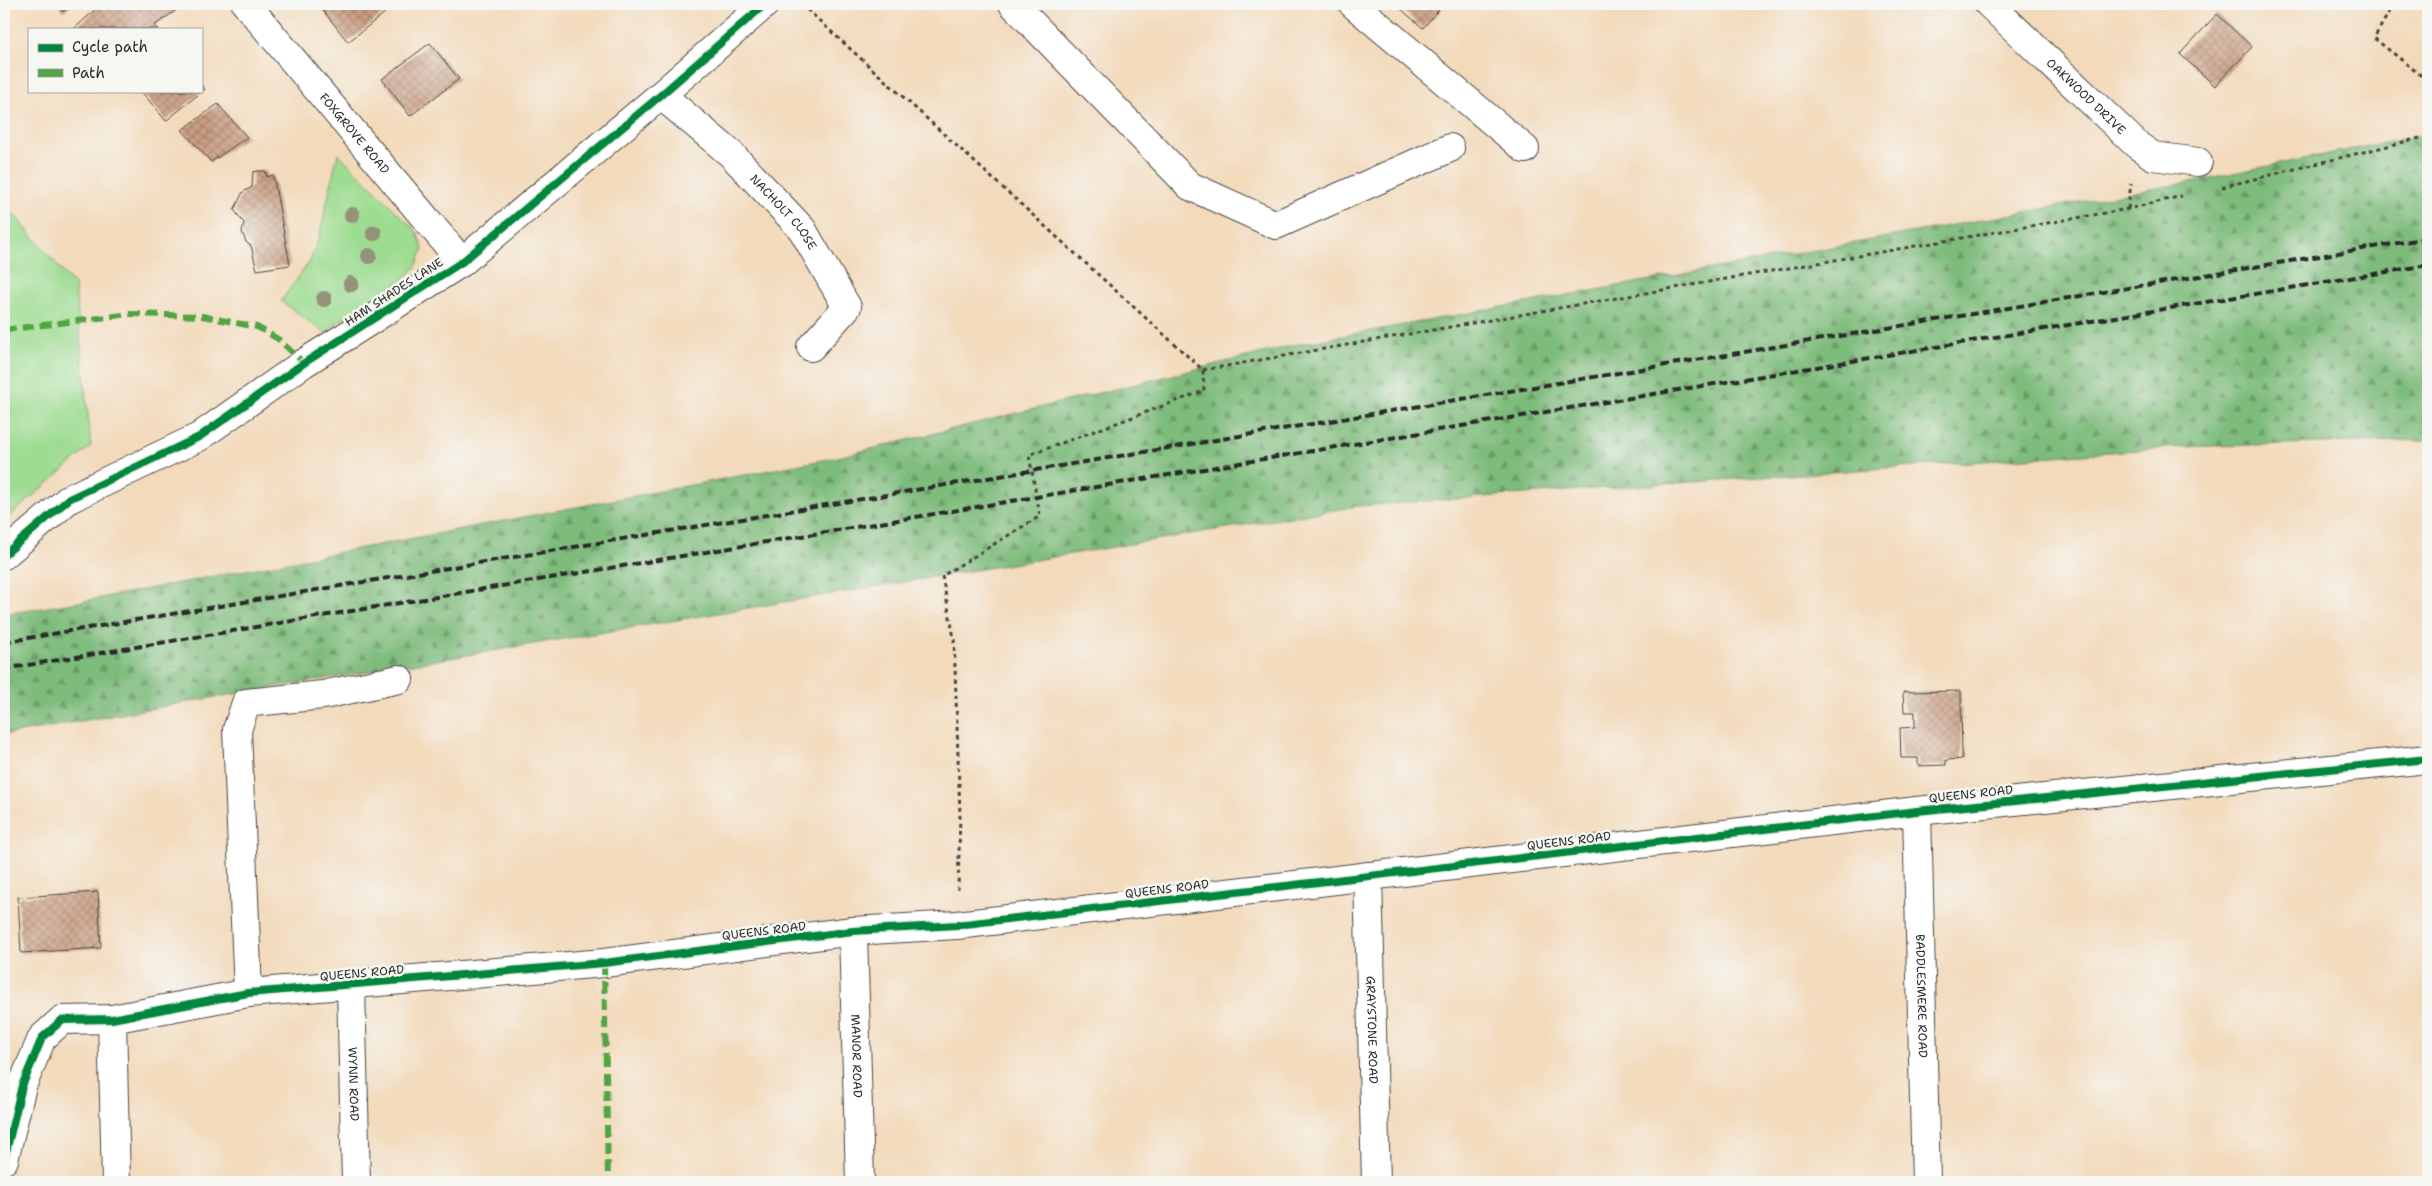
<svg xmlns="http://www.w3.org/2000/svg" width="2432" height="1186" font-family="'Shantell Sans',sans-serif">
	<defs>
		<pattern id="forest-firs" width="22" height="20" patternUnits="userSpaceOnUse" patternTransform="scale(1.25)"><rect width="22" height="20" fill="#7ebc7b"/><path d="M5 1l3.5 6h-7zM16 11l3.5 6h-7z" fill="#679965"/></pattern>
		<pattern id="building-cross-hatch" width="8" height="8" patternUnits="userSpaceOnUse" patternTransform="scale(1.25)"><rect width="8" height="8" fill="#ca9e82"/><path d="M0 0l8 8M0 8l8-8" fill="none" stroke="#a4816b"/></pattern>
	</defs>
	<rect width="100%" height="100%" fill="#f6f6f2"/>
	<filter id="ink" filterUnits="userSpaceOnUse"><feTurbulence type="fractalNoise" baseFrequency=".02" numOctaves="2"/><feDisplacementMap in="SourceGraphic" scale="10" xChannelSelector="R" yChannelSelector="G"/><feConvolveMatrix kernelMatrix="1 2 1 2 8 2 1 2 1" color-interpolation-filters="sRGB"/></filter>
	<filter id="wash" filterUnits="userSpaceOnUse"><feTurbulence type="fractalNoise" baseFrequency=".0096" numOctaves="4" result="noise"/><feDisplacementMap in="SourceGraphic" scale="20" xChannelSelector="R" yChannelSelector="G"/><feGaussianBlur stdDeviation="1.12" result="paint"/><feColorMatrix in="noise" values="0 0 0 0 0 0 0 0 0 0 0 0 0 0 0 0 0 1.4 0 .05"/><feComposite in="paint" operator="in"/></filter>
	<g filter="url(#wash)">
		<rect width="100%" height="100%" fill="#f3dabb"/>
		<polygon fill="url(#forest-firs)" stroke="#547453" points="2428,134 2428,440 2180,447 1358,506 199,700 4,735 4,614 74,603 838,457 1299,344 2179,184"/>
		<g fill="#9ddc91" stroke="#64845e">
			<polygon points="338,153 417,232 423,249 416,267 400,282 339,321 326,334 281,301 310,261 319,238"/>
			<polygon points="4,203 75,286 91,446 4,521"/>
		</g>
		<g id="blocks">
			<g fill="url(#building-cross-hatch)">
				<polygon points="57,4 74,4 63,12"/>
				<polygon points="101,4 185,4 154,26 159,29 74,29"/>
				<polygon points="318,4 396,4 348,42"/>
				<polygon points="1395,4 1444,4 1423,28"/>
				<polygon points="2217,14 2252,47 2215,86 2180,54"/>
				<polygon points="430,43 459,79 410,116 382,79"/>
				<polygon points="201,85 205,89 166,121 141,91 201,91"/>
				<polygon points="218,104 247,137 211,162 182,130"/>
				<polygon points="258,171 265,171 267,177 273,175 290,265 257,270 251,246 246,242 242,232 244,223 234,210 243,192 252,187 253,172"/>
				<polygon points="1961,691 1962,759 1946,760 1946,765 1918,766 1918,758 1901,758 1900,728 1915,727 1915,712 1904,712 1903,692"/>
				<polygon points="98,892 101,948 21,953 18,897"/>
			</g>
		</g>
	</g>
	<g filter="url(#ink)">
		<use href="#blocks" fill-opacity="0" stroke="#494541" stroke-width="1"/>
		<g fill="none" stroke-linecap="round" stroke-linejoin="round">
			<defs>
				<g id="minor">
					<path id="s1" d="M 246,4 L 462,262"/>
					<polyline points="1013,4 1190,186 1276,225 1450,148"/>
					<polyline points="1353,4 1525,149"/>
					<path id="s2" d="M 1989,4 L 2137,145 L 2153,156 L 2198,162"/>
					<path id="s3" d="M 661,95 L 731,154 L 802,229 L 847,307 L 811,347"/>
					<polyline points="4,555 69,499 199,437 304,363 462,262 661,95 765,4"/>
					<path id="s4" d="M 1917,811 L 1926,1182"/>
					<path id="s5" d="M 1368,876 L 1376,1182"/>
					<path id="s6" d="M 853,931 L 860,1182"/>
					<path id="s7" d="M 351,986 L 356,1182"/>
					<polyline points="248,993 237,730 246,703 323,695 399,679"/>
					<polyline points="112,1019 116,1182"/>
					<polyline points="4,1160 22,1086 42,1038 62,1020 112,1019 248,993 604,963 853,931 957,925 1917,811 2428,759"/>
				</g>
			</defs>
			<use href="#minor" stroke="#494541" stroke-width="30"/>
			<g stroke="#494541" stroke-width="3" stroke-dasharray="4 4" stroke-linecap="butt">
				<polyline points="801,4 1203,370 1204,391 1029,455 1040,516 942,576 954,638 960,815 958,890"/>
				<polyline points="2394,4 2374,38 2428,81"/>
				<polyline points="2222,187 2428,136"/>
				<polyline points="2128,209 2131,183"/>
				<polyline points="1203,370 2128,209 2182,196"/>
			</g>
			<use href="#minor" stroke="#fff" stroke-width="28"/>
			<g stroke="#2b2b2b" stroke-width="4" stroke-dasharray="8 4" stroke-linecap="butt">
				<polyline points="4,642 2428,238"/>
				<polyline points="4,669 2428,265"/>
			</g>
			<g stroke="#51a443" stroke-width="6" stroke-dasharray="12 6" stroke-linecap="butt">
				<polyline points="4,330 130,314 202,316 257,327 278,339 304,363"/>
				<polyline points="604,963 608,1182"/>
			</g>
			<defs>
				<g id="cycleway">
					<polyline points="4,555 69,499 199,437 304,363 462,262 661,95 765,4"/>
					<polyline points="4,1160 22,1086 42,1038 62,1020 112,1019 248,993 604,963 853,931 957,925 1917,811 2428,759"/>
				</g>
			</defs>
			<use href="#cycleway" stroke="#f6f6f2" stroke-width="11"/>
			<use href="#cycleway" stroke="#00873e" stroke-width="8"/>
		</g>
		<g fill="#95927a">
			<circle cx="352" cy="215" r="8"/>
			<circle cx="374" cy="233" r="8"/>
			<circle cx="369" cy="256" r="8"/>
			<circle cx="351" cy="284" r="8"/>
			<circle cx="324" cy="299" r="8"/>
		</g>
	</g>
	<g text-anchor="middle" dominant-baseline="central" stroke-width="5" stroke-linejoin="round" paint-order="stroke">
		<g font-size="12" fill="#2b2b2b" stroke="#f6f6f2">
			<text stroke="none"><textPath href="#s2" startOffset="134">OAKWOOD DRIVE</textPath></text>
			<text stroke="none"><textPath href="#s1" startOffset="169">FOXGROVE ROAD</textPath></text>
			<text stroke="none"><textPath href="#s3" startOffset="170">NACHOLT CLOSE</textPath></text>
			<text transform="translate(394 292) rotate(-33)">HAM SHADES LANE</text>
			<text transform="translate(1971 794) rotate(-6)">QUEENS ROAD</text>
			<text transform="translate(1569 841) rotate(-7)">QUEENS ROAD</text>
			<text transform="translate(1167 889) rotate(-7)">QUEENS ROAD</text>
			<text transform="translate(764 931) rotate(-7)">QUEENS ROAD</text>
			<text transform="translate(362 973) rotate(-5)">QUEENS ROAD</text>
			<text stroke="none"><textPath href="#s4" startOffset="185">BADDLESMERE ROAD</textPath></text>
			<text stroke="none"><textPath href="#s5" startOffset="154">GRAYSTONE ROAD</textPath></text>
			<text stroke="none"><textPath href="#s6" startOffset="125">MANOR ROAD</textPath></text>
			<text stroke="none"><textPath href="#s7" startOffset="98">WYNN ROAD</textPath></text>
		</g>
	</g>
	<rect width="2432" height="1186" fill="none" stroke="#f6f6f2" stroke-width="20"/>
	<rect x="28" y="28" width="175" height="65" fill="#f6f6f2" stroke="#a5a5a2"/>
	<rect x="38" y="44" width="25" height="8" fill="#00873e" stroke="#a5a5a2"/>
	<text x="72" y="52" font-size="15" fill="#2b2b2b">Cycle path</text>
	<rect x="38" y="69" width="25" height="8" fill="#51a443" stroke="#a5a5a2"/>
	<text x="72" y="78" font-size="15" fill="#2b2b2b">Path</text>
</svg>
